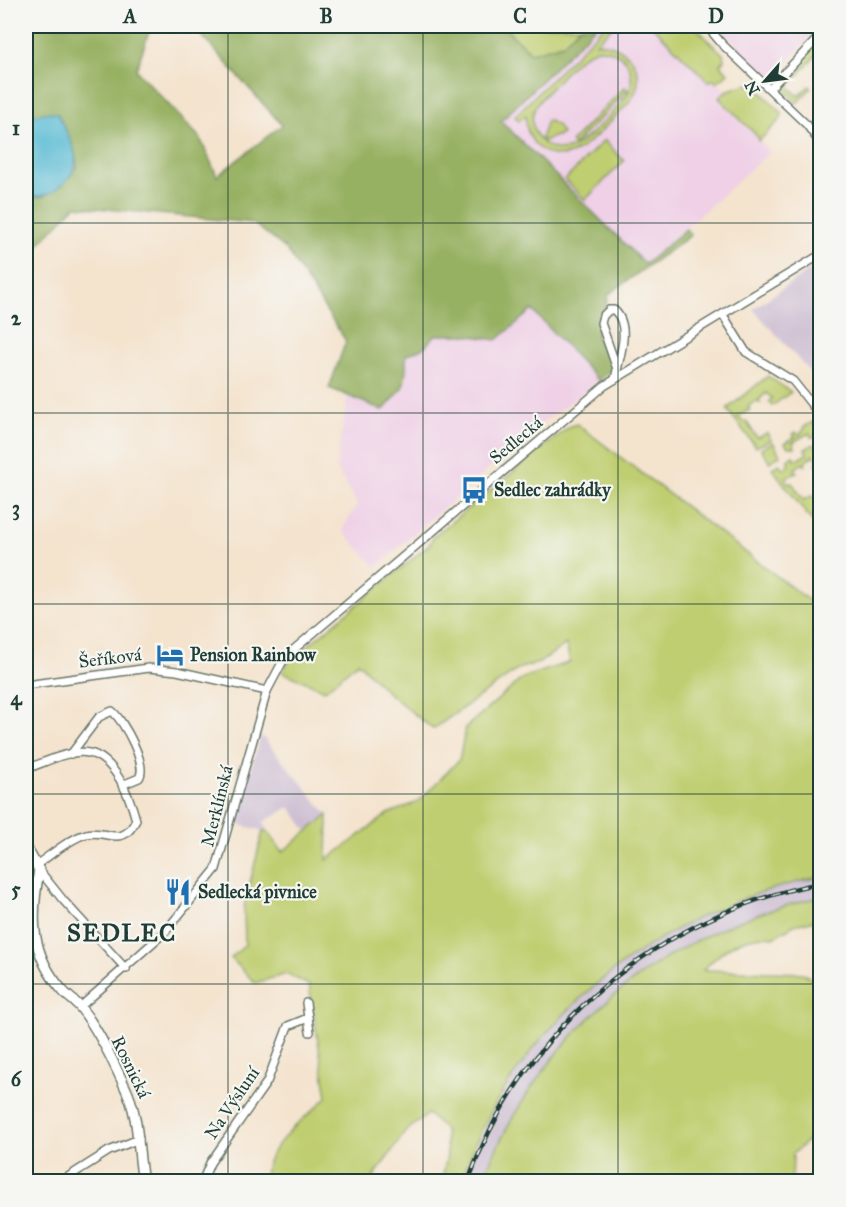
<svg xmlns="http://www.w3.org/2000/svg" width="846" height="1207" font-family="'IM FELL Great Primer',serif">
	<rect width="100%" height="100%" fill="#f6f6f2"/>
	<filter id="ink" filterUnits="userSpaceOnUse"><feTurbulence type="fractalNoise" baseFrequency=".0167" numOctaves="2"/><feDisplacementMap in="SourceGraphic" scale="12" xChannelSelector="R" yChannelSelector="G"/><feConvolveMatrix kernelMatrix="1 2 1 2 8 2 1 2 1" color-interpolation-filters="sRGB"/></filter>
	<filter id="wash" filterUnits="userSpaceOnUse"><feTurbulence type="fractalNoise" baseFrequency=".008" numOctaves="4" result="noise"/><feDisplacementMap in="SourceGraphic" scale="24" xChannelSelector="R" yChannelSelector="G"/><feGaussianBlur stdDeviation="1.35" result="paint"/><feColorMatrix in="noise" values="0 0 0 0 0 0 0 0 0 0 0 0 0 0 0 0 0 1.4 0 .05"/><feComposite in="paint" operator="in"/></filter>
	<g filter="url(#wash)">
		<rect width="100%" height="100%" fill="#f4e3cd"/>
		<g fill="#efd0e6">
			<polygon points="596,26 652,26 709,82 713,79 726,91 719,99 770,152 645,264 501,121"/>
			<polygon points="718,26 820,26 776,75 770,76 765,74"/>
			<polygon points="532,310 599,381 538,426 376,567 342,530 357,504 336,468 348,394 383,409 401,392 407,378 405,355 423,348 436,335 465,335 497,340"/>
		</g>
		<g fill="#cdbed2">
			<polygon points="820,263 820,383 753,309"/>
			<polygon points="261,735 328,815 307,831 290,807 263,822 268,832 237,824 237,815"/>
			<polygon points="820,877 820,897 770,910 703,936 660,960 615,994 574,1033 538,1077 508,1126 482,1181 461,1182 490,1117 521,1066 559,1020 602,978 649,944 717,908 763,891"/>
		</g>
		<g fill="#bfce70" stroke="#6f8652" stroke-width="1.5" fill-rule="evenodd">
			<polygon points="502,26 580,26 563,44 531,53"/>
			<path d="M 604,26 L 613,26 L 596,43 C 623,43 648,66 634,95 C 628,106 617,114 609,123 C 591,141 567,170 539,148 C 529,139 525,128 526,115 L 519,121 L 515,116 ZM 598,49 C 612,49 626,56 630,70 C 632,77 632,86 628,93 C 621,106 582,146 568,149 C 545,154 525,130 535,108 C 538,101 544,96 549,90 C 563,76 578,54 598,49 Z"/>
			<polygon points="652,26 694,26 723,54 724,60 720,64 728,73 717,83 713,79 709,82"/>
			<polygon points="820,40 820,51 788,86 798,96 809,86 811,88 797,103 784,90 783,80"/>
			<polygon points="747,84 756,87 782,113 781,119 759,141 757,136 719,98 726,91"/>
			<polygon points="625,87 628,90 574,145 571,142"/>
			<polygon points="547,120 557,125 562,134 543,141 541,139"/>
			<polygon points="604,140 624,161 585,200 565,180"/>
			<polygon points="768,376 791,392 772,406 769,402 772,398 766,393 758,401 760,403 754,402 748,407 750,410 738,416 743,422 746,421 757,438 767,433 771,440 756,447 727,409"/>
			<polygon points="813,422 820,432 812,438 809,433 793,442 795,447 788,447 785,443 795,437 793,434 796,432 799,435 804,429 803,427"/>
			<path d="M 577,424 L 820,609 L 820,877 C 659,909 514,1022 461,1181 L 442,1181 L 447,1155 L 445,1130 L 428,1114 L 405,1132 L 371,1181 L 266,1181 C 259,1150 307,1117 327,1097 L 309,985 L 287,974 L 255,983 L 231,958 L 245,945 L 244,907 L 263,831 L 268,832 L 282,852 L 328,815 L 327,860 L 388,814 L 418,802 L 459,760 L 466,727 L 523,678 L 570,662 L 566,644 L 539,663 L 520,668 L 433,729 L 387,692 L 358,662 L 325,690 L 282,672 L 289,661 L 429,545 L 434,536 L 570,426 Z"/>
			<polygon points="773,442 780,455 770,462 761,449"/>
			<polygon points="814,444 817,449 820,447 820,467 816,464 819,460 813,455 805,462 806,465 801,464 795,469 797,472 785,478 789,484 792,483 804,500 814,495 820,506 820,532 772,468 779,464 783,469 788,466 788,459 793,456 796,460 807,454 805,449"/>
			<path d="M 820,897 L 820,919 L 794,925 L 774,937 C 745,932 723,949 703,970 L 803,973 L 820,985 L 820,1139 L 808,1140 L 793,1154 L 792,1181 L 482,1181 C 543,1031 661,931 820,897 Z"/>
		</g>
		<path fill="#97b162" stroke="#5b774b" stroke-width="1.5" d="M 26,26 L 151,26 L 136,70 L 200,138 L 217,176 L 282,125 L 193,26 L 503,26 L 531,53 L 563,44 L 580,26 L 596,26 L 501,121 L 645,264 L 686,229 L 691,235 L 609,294 L 596,337 L 614,368 L 599,381 L 532,310 L 497,340 L 465,335 L 436,335 L 423,348 L 406,355 C 407,385 404,389 383,410 L 329,388 L 346,341 L 287,250 L 253,223 L 75,206 L 26,258 L 26,197 L 43,197 L 77,167 C 77,139 55,129 36,114 L 26,116 Z"/>
		<path fill="#54b9d3" stroke="#3a7b84" stroke-width="1.5" d="M 50,112 L 58,114 C 69,139 88,161 64,183 C 51,195 43,197 26,197 L 26,116 Z"/>
	</g>
	<g filter="url(#ink)">
		<g fill="none" stroke-linecap="round" stroke-linejoin="round">
			<defs>
				<g id="minor">
					<polyline points="707,26 722,44 807,125 820,143"/>
					<polyline points="770,88 820,36"/>
					<polyline points="723,315 746,352 793,381 820,415"/>
					<path d="M 615,379 C 619,358 632,326 614,310 L 609,310 L 603,316 L 601,323 L 617,369"/>
					<polyline points="26,685 149,668 177,671 267,691"/>
					<path d="M 71,754 L 99,717 L 112,711 C 124,721 148,765 139,778 L 122,785"/>
					<path d="M 26,769 C 44,763 69,749 89,753 C 115,758 130,797 136,820 C 122,849 107,829 86,834 C 69,839 51,855 36,865"/>
					<polyline points="39,870 63,900 126,969"/>
					<polyline points="306,1003 310,1032"/>
					<polyline points="80,1007 165,932 216,869 267,691 285,657 604,386 820,255"/>
					<polyline points="60,1182 109,1151 139,1139"/>
					<polyline points="202,1182 210,1163 267,1082 288,1026 308,1018"/>
				</g>
				<path id="tertiary" d="M 26,847 L 39,870 C 31,916 29,953 63,991 C 68,997 75,1001 80,1007 C 98,1029 113,1061 125,1087 C 140,1118 137,1149 143,1182"/>
			</defs>
			<use href="#minor" stroke="#6a776a" stroke-width="10"/>
			<use href="#tertiary" stroke="#6a776a" stroke-width="12"/>
			<use href="#minor" stroke="#fff" stroke-width="7"/>
			<use href="#tertiary" stroke="#fff" stroke-width="9"/>
			<defs>
				<path id="rail" d="M 468,1182 C 523,1026 660,915 820,883"/>
			</defs>
			<use href="#rail" stroke="#1f3d34" stroke-width="4.5"/>
			<use href="#rail" stroke="#f6f6f2" stroke-width="2" stroke-dasharray="7" stroke-linecap="butt"/>
		</g>
	</g>
	<path fill="none" stroke="#1f3d34" stroke-width="1.5" stroke-opacity="0.55" d="M 228,26 L 228,1182M 423,26 L 423,1182M 618,26 L 618,1182M 26,223 L 820,223M 26,413 L 820,413M 26,604 L 820,604M 26,794 L 820,794M 26,984 L 820,984"/>
	<defs>
		<symbol id="bus-bare" viewBox="-9 -9 18 18"><path d="M-5-6H5V4H4V6H2V4H-2V6H-4V4H-5ZM-3.5-4V0h7V-4ZM-3.5 1.2v1.5H-2V1.2ZM2 1.2v1.5H3.5V1.2Z" fill="#1f6fb2" stroke="#f6f6f2" stroke-width="2.5" paint-order="stroke"/></symbol>
		<symbol id="hotel-bare" viewBox="-9 -9 18 18"><path d="M-6-4.5h1.5V1H6V5H4.5V3h-9V5H-6ZM-4 0a1.8 1.8 0 1 1 3.6 0ZM.5 0V-2.5h3Q6-2.5 6 0Z" fill="#1f6fb2" stroke="#f6f6f2" stroke-width="2.5" paint-order="stroke"/></symbol>
		<symbol id="restaurant-bare" viewBox="-9 -9 18 18"><path d="M-5-6h1v4h1v-4h1v4h1v-4h1v5L-1.5 .5V6h-2V.5L-5-1ZM5-6V6H3V1.5H1.5Q1.5-4 5-6Z" fill="#1f6fb2" stroke="#f6f6f2" stroke-width="2.5" paint-order="stroke"/></symbol>
	</defs>
	<g fill-rule="evenodd">
		<use href="#bus-bare" x="455" y="471" width="38" height="38"/>
		<use href="#hotel-bare" x="151" y="636" width="38" height="38"/>
		<use href="#restaurant-bare" x="159" y="873" width="38" height="38"/>
	</g>
	<g text-anchor="middle" dominant-baseline="central" stroke-width="4.5" stroke-linejoin="round" paint-order="stroke">
		<g font-size="18" fill="#1f3d34" stroke="#f6f6f2">
			<text transform="translate(516 440) rotate(-40)">Sedlecká</text>
			<text transform="translate(110 658) rotate(-7)">Šeříková</text>
			<text transform="translate(217 806) rotate(-76)">Merklínská</text>
			<text transform="translate(131 1067) rotate(64)">Rosnická</text>
			<text transform="translate(232 1103) rotate(-56)">Na Výsluní</text>
		</g>
		<g font-size="18" font-weight="bold" fill="#1f3d34" stroke="#f6f6f2" text-anchor="start">
			<text x="494" y="490">Sedlec zahrádky</text>
			<text x="190" y="655">Pension Rainbow</text>
			<text x="198" y="892">Sedlecká pivnice</text>
		</g>
		<g font-size="24" font-weight="bold" letter-spacing="1.5" fill="#1f3d34" stroke="#f6f6f2">
			<text x="122" y="933">SEDLEC</text>
		</g>
	</g>
	<rect width="846" height="1207" fill="none" stroke="#f6f6f2" stroke-width="66"/>
	<g transform="translate(765 81) rotate(242)" stroke="#f6f6f2" stroke-width="4.5" paint-order="stroke">
	<path d="M0-4.5L10 22L0 15L-10 22Z" fill="#1f3d34"/>
	<text y="-9" font-size="16" font-weight="bold" text-anchor="middle" fill="#1f3d34">N</text>
	</g>
	<rect x="33" y="33" width="780" height="1141" fill="none" stroke="#1f3d34" stroke-width="2"/>
	<g font-size="20" text-anchor="middle" font-weight="bold" fill="#1f3d34">
		<text x="130" y="23">A</text>
		<text x="326" y="23">B</text>
		<text x="520" y="23">C</text>
		<text x="716" y="23">D</text>
		<text x="16" y="135">1</text>
		<text x="16" y="325">2</text>
		<text x="16" y="515">3</text>
		<text x="16" y="705">4</text>
		<text x="16" y="896">5</text>
		<text x="16" y="1086">6</text>
	</g>
</svg>
